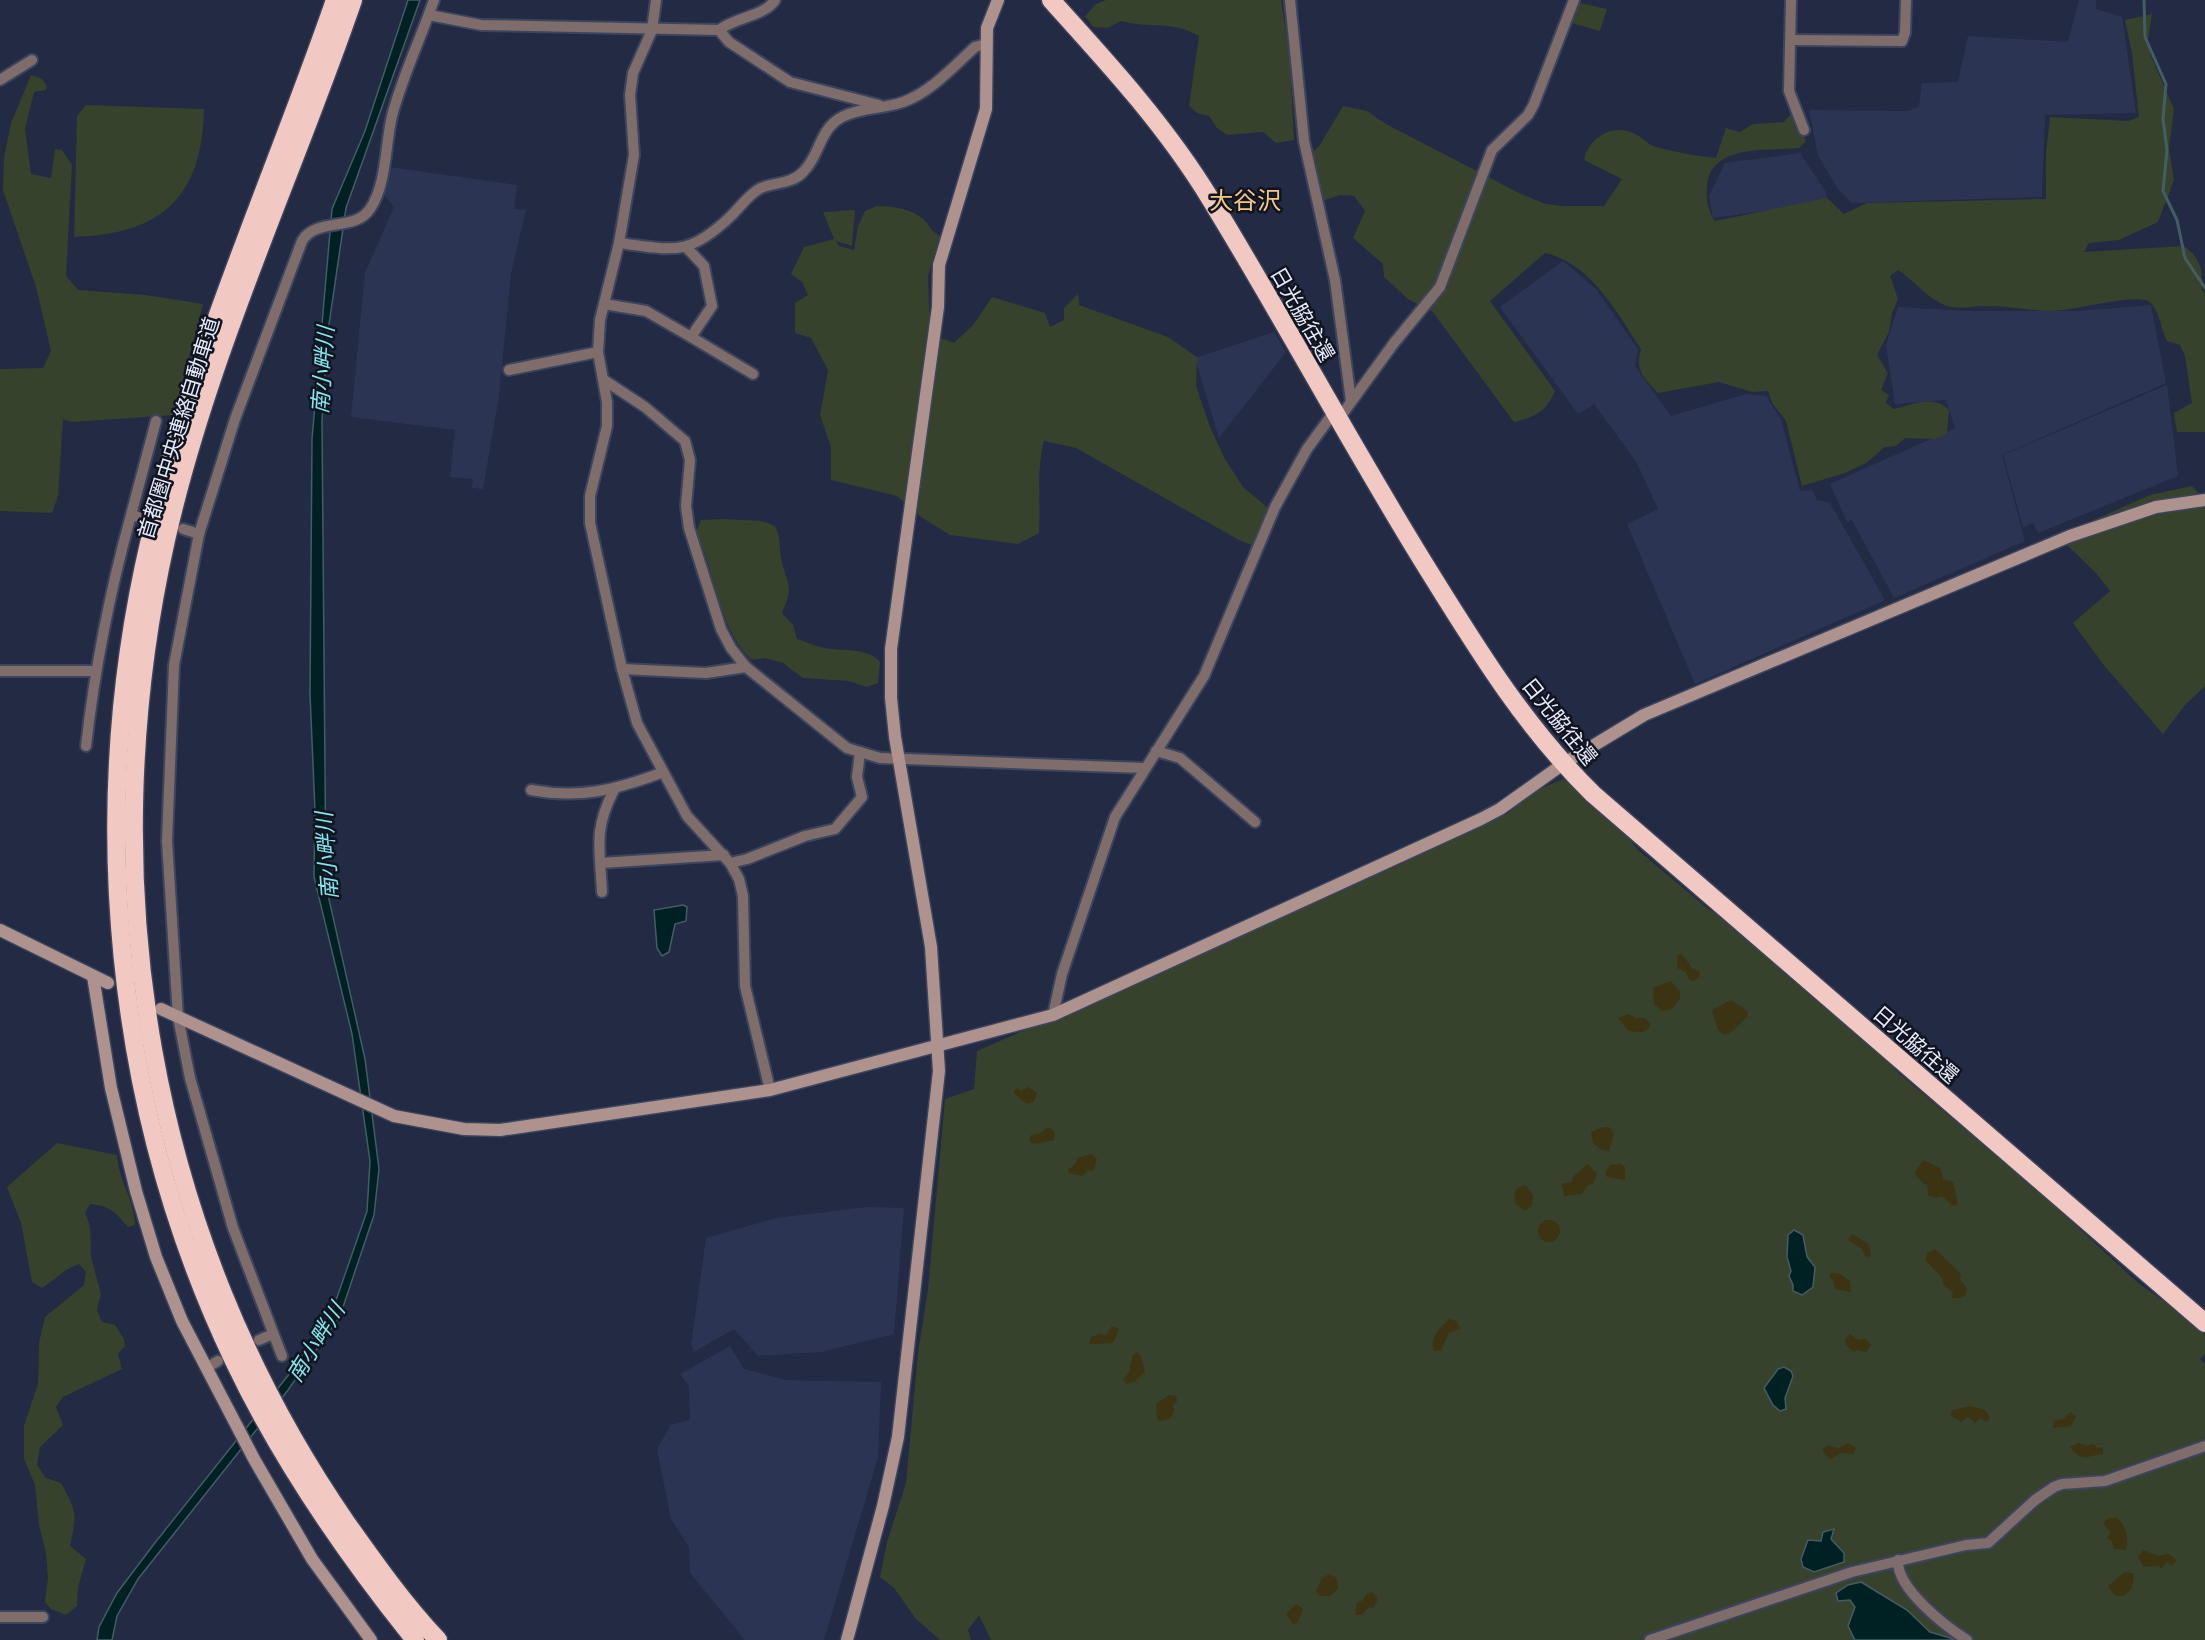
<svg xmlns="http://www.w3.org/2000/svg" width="2205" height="1640" font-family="Ubuntu,'Noto Sans JP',sans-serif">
	<rect width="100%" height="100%" fill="#222a44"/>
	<g fill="#2b3553">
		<polygon points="2079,0 2096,0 2096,9 2122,17 2136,113 2045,115 2042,197 1852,203 1838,189 1818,156 1809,110 1909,111 1919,106 1922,83 1958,82 1968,36 2068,42"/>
		<polygon points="1800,153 1826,192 1828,202 1713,218 1709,196 1725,163"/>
		<polygon points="389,167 517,185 514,209 526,210 511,273 499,396 483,489 472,488 473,479 450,477 455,430 351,417 365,273 394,207 383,194"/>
		<polygon points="1563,261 1596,289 1638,349 1635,366 1671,416 1746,394 1766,396 1781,419 1800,491 1812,490 1817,500 1830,503 1885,600 1695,684 1627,524 1658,509 1637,463 1594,404 1578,414 1500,307"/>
		<polygon points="2151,305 2166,383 2002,455 2025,541 1894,598 1852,520 1847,522 1830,484 1955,428 1946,400 1895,404 1886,345 1898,307 1970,311 2076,311"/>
		<polygon points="1274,332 1286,352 1219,438 1195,358"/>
		<polygon points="2167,385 2178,476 2038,533 2033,523 2023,527 2003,455"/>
		<polygon points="868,1207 904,1208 894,1334 821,1352 758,1356 734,1329 694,1352 691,1344 706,1238 776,1218"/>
		<polygon points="730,1346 744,1369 786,1380 881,1382 878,1457 824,1640 745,1640 690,1573 689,1547 671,1519 657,1450 670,1425 690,1420 689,1386 680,1374"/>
	</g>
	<g fill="#36422c">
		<path d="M 1106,0 L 1281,0 L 1290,57 L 1294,140 L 1276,143 L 1263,132 L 1227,135 L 1217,128 L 1209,116 L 1197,113 L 1189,106 L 1199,36 C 1170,20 1150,29 1121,21 L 1107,28 L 1093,27 L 1085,16 L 1096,4 Z"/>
		<polygon points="1580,3 1607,9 1600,31 1572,23"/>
		<path d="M 2152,14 L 2148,40 L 2151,56 L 2174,109 L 2169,149 L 2174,180 L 2158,222 L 2119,240 L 2089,243 L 2084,252 L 2184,246 C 2201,259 2203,269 2202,290 L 2205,294 L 2205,432 L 2177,432 L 2174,413 L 2192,403 L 2185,356 L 2180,345 L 2167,341 C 2161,330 2159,307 2148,301 C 2135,295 2085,307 2070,309 C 2042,314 2015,306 1988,306 C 1976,306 1962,309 1951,307 C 1930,302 1915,281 1898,270 L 1890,276 L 1898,299 L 1892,313 L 1889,332 L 1877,355 L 1888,373 L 1881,390 L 1889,395 L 1886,403 L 1894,409 C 1913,405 1933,394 1949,410 L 1947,433 L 1936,439 L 1905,438 L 1896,446 L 1885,447 L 1866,463 L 1845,473 L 1802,486 L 1786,421 L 1772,403 L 1768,391 L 1752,392 L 1719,382 L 1658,393 C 1644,378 1634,370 1641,349 C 1617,313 1591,263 1545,253 L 1490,301 L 1555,391 C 1546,412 1535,417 1514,422 L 1432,311 L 1409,300 L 1384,277 L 1383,264 L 1353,238 L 1365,211 L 1354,196 L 1340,195 L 1322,201 L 1310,155 L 1320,145 L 1343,106 L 1367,111 L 1386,124 L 1521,194 L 1546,204 L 1563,206 L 1604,206 L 1622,179 L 1584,160 C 1589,136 1615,122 1637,135 C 1644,139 1649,145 1656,147 C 1675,152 1696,156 1716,158 L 1726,128 L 1740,132 L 1753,124 L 1784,122 L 1790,115 L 1796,120 L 1806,141 L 1799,148 C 1769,151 1711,144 1707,185 C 1706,200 1707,209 1715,221 L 1827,198 L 1844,214 L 1867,203 L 2046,199 L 2046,154 L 2050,117 L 2128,121 L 2139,117 L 2132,53 L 2125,20 Z"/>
		<polygon points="31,75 42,79 47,86 46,90 34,92 25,129 31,174 51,178 55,149 62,150 72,165 66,276 78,290 146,295 203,304 174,415 72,422 63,419 58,496 52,513 0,511 0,369 43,368 51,351 36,287 3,190 4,157 11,123"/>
		<path d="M 86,105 L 204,109 C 202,198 161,234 74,237 L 77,116 Z"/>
		<path d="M 877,206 C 892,206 916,209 927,223 C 931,229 932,231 940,236 L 928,276 L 930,334 L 954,343 L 973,325 L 992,297 L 1045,313 L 1050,327 L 1064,320 L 1064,308 L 1078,294 L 1079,305 L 1168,337 L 1197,357 L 1196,386 L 1210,427 L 1225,459 L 1243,487 L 1268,508 L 1254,546 L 1239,540 L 1076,448 L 1044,441 C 1036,470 1041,502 1039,533 L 1018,544 L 950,535 L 921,517 L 897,496 L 831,480 L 831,447 L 820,415 L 828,370 L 811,338 L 795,333 L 795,303 L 808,295 L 802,282 L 791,274 L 804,247 L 834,239 L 823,212 L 855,210 L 852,246 L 836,241 L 839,246 L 854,250 L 858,226 L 865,211 Z"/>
		<polygon points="2192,486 2200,495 2205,494 2205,686 2185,705 2163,734 2103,664 2073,623 2110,591 2096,573 2064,542 2069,531 2150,495"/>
		<path d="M 723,519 L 762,521 L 775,526 C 781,537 779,546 781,558 C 787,587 795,583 782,613 L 793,625 L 797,639 C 804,641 812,645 820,647 C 838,652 867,646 880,662 L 878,683 L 867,687 L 849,681 L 803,678 L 783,663 L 765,658 L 751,660 C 718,627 716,574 696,532 L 701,520 Z"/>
		<polygon points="1563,779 1578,788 1613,819 1639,851 1707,908 1730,922 1843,1023 1882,1052 1896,1071 2044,1196 2137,1282 2205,1331 2205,1354 2200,1359 2205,1364 2205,1640 991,1640 979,1615 968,1630 971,1640 940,1640 916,1619 894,1588 880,1577 887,1542 906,1483 918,1353 928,1289 945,1099 974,1089 977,1051 1392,868 1507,814 1533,792"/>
		<path d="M 57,1143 L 117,1155 C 119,1182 134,1198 135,1225 L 128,1227 C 114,1211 112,1207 90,1204 L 85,1213 L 90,1226 L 91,1257 L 101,1294 L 97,1310 L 102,1322 L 115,1325 L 124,1339 L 125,1346 L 118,1354 L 122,1369 L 63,1397 L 56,1407 L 63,1425 L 40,1447 L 37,1465 L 46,1478 L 61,1483 C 77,1512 77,1514 70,1546 L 86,1559 L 78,1587 L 77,1606 L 66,1615 L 51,1609 L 45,1602 L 48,1578 L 46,1553 L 39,1525 L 35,1485 L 24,1459 L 24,1426 L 38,1384 L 39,1343 L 45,1317 L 84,1285 L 86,1272 L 79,1264 C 64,1269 56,1279 42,1288 L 32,1282 L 21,1223 L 7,1187 Z"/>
	</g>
	<g fill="#3b3312">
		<polygon points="1682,954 1692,968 1700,971 1698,978 1694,981 1689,980 1686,972 1677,968 1678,955"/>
		<polygon points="1671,981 1680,992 1680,998 1672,1009 1662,1011 1654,1004 1653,988"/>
		<polygon points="1731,1000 1747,1011 1748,1016 1731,1032 1724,1035 1718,1030 1712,1010"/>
		<polygon points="1629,1014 1635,1018 1645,1018 1650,1023 1649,1028 1642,1032 1629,1031 1618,1018"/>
		<polygon points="1028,1087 1037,1093 1034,1102 1026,1104 1013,1092 1017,1088 1021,1091"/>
		<polygon points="1048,1127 1055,1132 1054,1140 1034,1144 1029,1141 1031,1135 1039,1134"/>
		<polygon points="1603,1127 1609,1127 1614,1134 1609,1151 1602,1150 1593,1143 1591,1132"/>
		<polygon points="1091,1154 1097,1159 1094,1170 1087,1171 1083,1176 1069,1173 1068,1169 1074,1166 1078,1158"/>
		<polygon points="1923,1160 1940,1168 1943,1179 1953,1182 1958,1204 1953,1206 1942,1196 1936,1198 1928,1195 1927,1186 1917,1177 1915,1172"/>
		<polygon points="1588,1164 1597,1174 1593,1184 1588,1185 1582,1194 1564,1196 1562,1184 1572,1182 1573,1177"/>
		<polygon points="1621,1164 1625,1167 1625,1180 1607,1177 1605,1174 1610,1165"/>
		<polygon points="1526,1185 1533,1195 1532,1205 1526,1211 1516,1204 1514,1195 1517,1188"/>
		<circle cx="1549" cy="1231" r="11"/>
		<polygon points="1852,1234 1869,1244 1871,1256 1866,1257 1862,1249 1848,1240"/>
		<polygon points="1935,1249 1961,1274 1960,1280 1967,1288 1966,1294 1962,1298 1952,1298 1953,1292 1944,1286 1942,1278 1926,1261 1927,1253"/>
		<polygon points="1831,1273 1840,1274 1850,1281 1851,1292 1835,1289 1833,1280 1829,1277"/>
		<path d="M 1449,1319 L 1456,1321 L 1460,1329 L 1449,1333 L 1441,1350 L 1434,1351 C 1429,1337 1440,1328 1449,1319 Z"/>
		<polygon points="1112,1326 1119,1329 1113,1343 1089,1344 1091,1337 1099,1334 1106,1335"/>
		<polygon points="1850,1334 1858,1340 1866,1339 1871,1345 1866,1352 1857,1350 1854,1352 1846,1345 1845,1340"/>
		<polygon points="1137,1352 1141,1356 1145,1372 1134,1382 1127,1384 1123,1380 1129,1372 1133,1355"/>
		<polygon points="1169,1395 1176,1396 1177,1401 1173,1406 1174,1411 1170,1419 1160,1421 1157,1419 1156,1404"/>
		<polygon points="1970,1406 1986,1410 1990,1419 1986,1422 1980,1418 1975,1423 1968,1417 1961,1422 1950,1415 1953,1410"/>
		<polygon points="2070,1412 2076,1416 2071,1426 2053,1428 2053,1421 2063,1419"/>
		<polygon points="1848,1443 1856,1448 1853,1454 1841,1453 1830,1459 1824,1454 1823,1449 1827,1445 1839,1448"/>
		<path d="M 2079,1443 L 2086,1446 L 2093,1444 L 2098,1448 L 2103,1447 L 2103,1454 C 2088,1455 2083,1464 2070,1447 Z"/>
		<path d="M 2109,1518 L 2117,1518 C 2127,1526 2129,1540 2126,1550 L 2114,1549 L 2112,1541 L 2107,1538 L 2111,1533 L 2103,1523 Z"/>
		<polygon points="2143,1550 2158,1556 2168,1554 2177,1560 2172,1566 2167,1562 2161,1569 2159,1566 2144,1567 2138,1558"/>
		<polygon points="2125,1572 2134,1574 2132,1588 2123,1596 2115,1596 2108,1586"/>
		<polygon points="1329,1574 1337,1578 1338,1589 1330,1596 1319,1596 1316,1591 1322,1578"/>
		<polygon points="1372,1592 1378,1598 1374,1607 1368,1608 1362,1615 1355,1615 1357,1603 1363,1600 1366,1594"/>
		<polygon points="1296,1604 1303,1609 1298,1622 1293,1624 1286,1614"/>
	</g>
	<g fill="#002123" stroke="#445d64" stroke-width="1.5">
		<polygon points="408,0 420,0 346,208 327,338 322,422 326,886 365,1059 379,1169 374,1215 340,1316 288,1390 138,1579 117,1616 112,1640 97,1640 99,1627 117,1593 154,1544 290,1373 333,1309 367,1211 370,1161 352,1034 314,877 315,811 310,694 312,439 332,209 365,131"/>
		<polygon points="683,905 687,907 686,921 675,924 669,952 662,956 657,948 654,910"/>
		<polygon points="1794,1230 1803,1235 1807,1257 1815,1267 1813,1287 1802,1295 1793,1291 1793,1285 1789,1276 1791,1271 1787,1257 1788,1235"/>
		<polygon points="1784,1367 1791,1371 1793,1376 1785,1398 1786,1409 1780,1411 1773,1405 1764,1388 1778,1369"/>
		<polygon points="1834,1529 1831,1539 1844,1553 1844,1562 1814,1572 1803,1567 1801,1559 1808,1540 1821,1541 1823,1532"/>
		<polygon points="1861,1582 1907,1610 1930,1632 1957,1640 1855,1640 1848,1626 1855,1607 1850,1600 1838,1601 1836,1593 1848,1585"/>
	</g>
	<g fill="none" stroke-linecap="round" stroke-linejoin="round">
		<polyline stroke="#445d64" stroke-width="3" points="2144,0 2145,37 2166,84 2163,119 2167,150 2163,191 2177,220 2185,258 2205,288"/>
		<defs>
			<g id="street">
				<polyline points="656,0 652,30 633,73 630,95 634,155 619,243 600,320 598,352 607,402 607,426 590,496 590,523 622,669 637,723 687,816 730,863 739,879 743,896 745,986 770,1090"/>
				<polyline points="1290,0 1304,141 1335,280 1351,401"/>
				<polyline points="1791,0 1789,91 1804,130"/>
				<polyline points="429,15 481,25 719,30 729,42 790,82 879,105"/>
				<path d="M 719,30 C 736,17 765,16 775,0"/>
				<polyline points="1791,40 1902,41 1905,33 1906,0"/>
				<polyline points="0,80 32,60"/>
				<path d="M 619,243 C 674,250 688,257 731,216 C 740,207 750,193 761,188 C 775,182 792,184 803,172 C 820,156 819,129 842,117 C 861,107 884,109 903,102 C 931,92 954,66 975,47 L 986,44"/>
				<polyline points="604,304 646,311 691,337 712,306 704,266 687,248"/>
				<polyline points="691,337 753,374"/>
				<polyline points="509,370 598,352"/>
				<polyline points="604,380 645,407 685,441 690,460 686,506 689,528 721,629 731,648 746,667 847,748 880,758 1144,768"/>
				<polyline points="1338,420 1394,343 1440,287 1492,150 1528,115 1534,104 1574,0"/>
				<polyline points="131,515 156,421"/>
				<polyline points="183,529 199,534"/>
				<polyline points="622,669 706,673 746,667"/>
				<polyline points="0,671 94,671"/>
				<path d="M 86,746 C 95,667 110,591 131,515 L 142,518"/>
				<polyline points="1156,751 1180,758 1255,822"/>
				<path d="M 531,790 C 580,799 615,790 661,773"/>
				<polyline points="601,863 724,855"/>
				<polyline points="730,863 747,859 805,836 835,829 862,797 857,777 860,752"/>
				<path d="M 602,892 C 600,849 593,830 614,790"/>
				<polyline points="1053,1015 1062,974 1115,817 1204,676 1275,507 1307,449 1334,412"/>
				<polyline points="259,1340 273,1334"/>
				<path d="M 282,1356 L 233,1228 L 190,1078 L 178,1017 L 167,841 L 174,665 L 199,534 L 235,419 L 302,241 C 316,217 355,232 370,209 C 387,184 385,145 392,116 C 402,77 421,38 434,0"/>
				<polyline points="206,1368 218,1361"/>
				<path d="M 1898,1560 C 1896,1588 1945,1626 1967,1640"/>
				<polyline points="0,1617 43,1617"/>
				<polyline points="1650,1640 1852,1572 1966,1545 1988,1543 2035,1500 2054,1487 2062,1484 2105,1481 2205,1446"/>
			</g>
			<g id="secondary">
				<polyline points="0,930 108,983"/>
				<polyline points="93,976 111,1088 136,1191 156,1257 182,1321 254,1459 312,1559 371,1640"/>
				<polyline points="161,1009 394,1116 464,1129 500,1130 770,1090 1053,1015 1481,819 1500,809 1563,764 1644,715 2070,536 2156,507 2205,500"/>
				<polyline points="847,1640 883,1506 898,1437 939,1071 931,947 895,737 891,698 891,649 938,307 939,265 986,109 987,28 998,0"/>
			</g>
			<g id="highway">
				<path d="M 335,0 C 273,179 193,353 150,539 C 86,810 113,1108 234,1361 C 282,1462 345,1553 415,1640"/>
				<path d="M 353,0 C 291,180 208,354 166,540 C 90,879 148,1235 346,1522 C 375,1563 404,1604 438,1640"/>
				<path d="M 1051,0 C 1109,64 1166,126 1211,200 C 1287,324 1355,453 1432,576 C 1481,655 1527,729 1593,794 L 2205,1323"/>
			</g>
		</defs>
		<use href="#street" stroke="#3d455e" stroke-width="14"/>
		<use href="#secondary" stroke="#3d455e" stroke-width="15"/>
		<use href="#highway" stroke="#3d455e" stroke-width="21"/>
		<use href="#street" stroke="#7e6d6b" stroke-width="10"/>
		<use href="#secondary" stroke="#ad928e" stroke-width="12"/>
		<use href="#highway" stroke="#f2c8c3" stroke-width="18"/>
	</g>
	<g text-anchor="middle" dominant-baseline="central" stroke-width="5" stroke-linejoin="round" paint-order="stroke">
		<g font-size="21" fill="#e4eafb" stroke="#10141f">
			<text transform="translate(1303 314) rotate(60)">日光脇往還</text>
			<text transform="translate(178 428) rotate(-73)">首都圏中央連絡自動車道</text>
			<text transform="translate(1560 721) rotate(51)">日光脇往還</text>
			<text transform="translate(1916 1044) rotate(41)">日光脇往還</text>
		</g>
		<g font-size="22" font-style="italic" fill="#81e6ed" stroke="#10141f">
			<text transform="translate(322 370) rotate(-86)">南小畔川</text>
			<text transform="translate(326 856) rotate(-94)">南小畔川</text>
			<text transform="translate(315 1342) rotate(-58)">南小畔川</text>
		</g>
		<g font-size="24" fill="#f7c684" stroke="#10141f">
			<text x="1245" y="200">大谷沢</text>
		</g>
	</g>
</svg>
